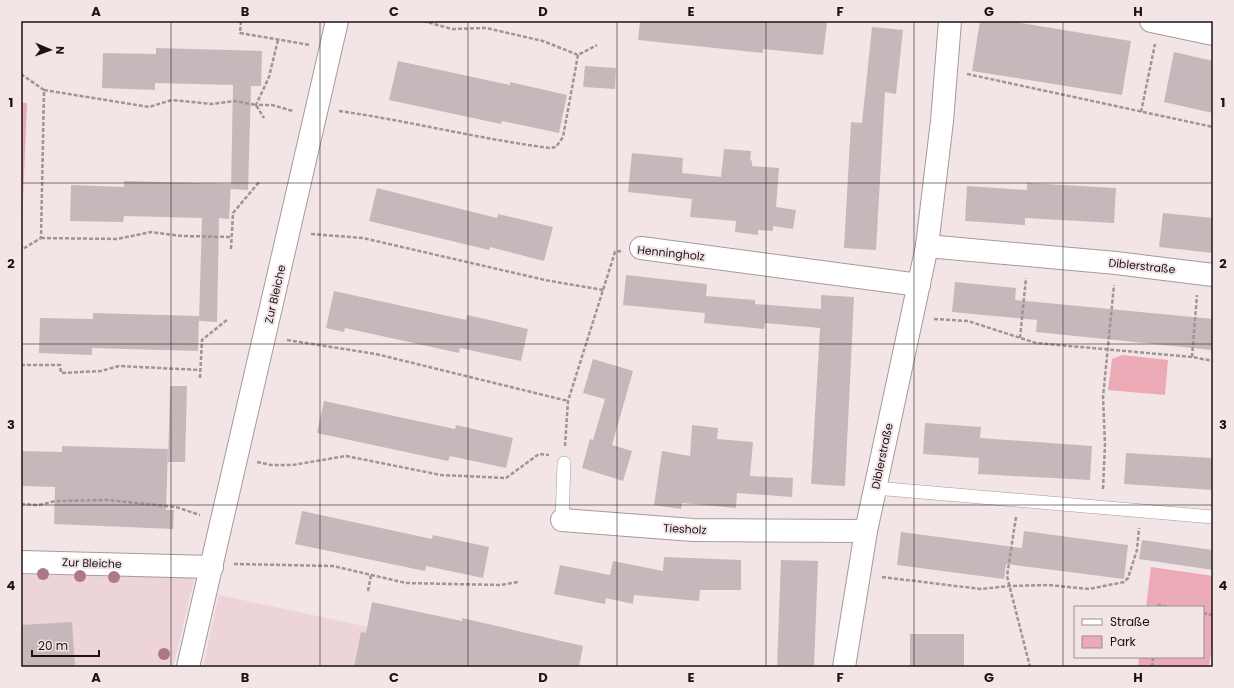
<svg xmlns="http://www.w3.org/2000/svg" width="1234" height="688" font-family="Poppins,sans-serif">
	<rect width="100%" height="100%" fill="#f3e4e6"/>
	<g fill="#ecd4d8">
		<polygon points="21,575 195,576 173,667 21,667"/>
		<polygon points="219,595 555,667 203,667"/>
	</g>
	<g fill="#eca9b6">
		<polygon points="21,103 27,103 22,224 21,224"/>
		<polygon points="1122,355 1168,360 1165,395 1108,390 1112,359"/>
		<polygon points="1151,567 1213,576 1213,640 1209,667 1138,667 1139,657 1203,657 1203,607 1146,607"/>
	</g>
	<g fill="#c6b8ba">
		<polygon points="640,21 810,21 827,23 823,55 763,49 763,53 638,40"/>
		<polygon points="980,21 1008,21 1131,41 1122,95 972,71"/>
		<polygon points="872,27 903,30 896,94 885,92 876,250 844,248 851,122 862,123"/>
		<polygon points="156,48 262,51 261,86 251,86 248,190 231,189 233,85 155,83 155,90 102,88 103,53 156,54"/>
		<polygon points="1174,52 1213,61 1213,113 1164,102"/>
		<polygon points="398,61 510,85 510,82 567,95 559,133 502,121 501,124 389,100"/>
		<polygon points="585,66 616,68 615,89 583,87"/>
		<polygon points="724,149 751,151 750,160 752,161 752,166 779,168 776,207 796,210 793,229 773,226 773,231 758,230 758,235 735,232 736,221 690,217 692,199 628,192 632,153 683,158 682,173 721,177"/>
		<polygon points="124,181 231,184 229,219 219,218 217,322 199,321 202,218 124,216 123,222 70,221 71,185 124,187"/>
		<polygon points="1027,183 1116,188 1114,223 1025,218 1025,225 965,221 967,186 1027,190"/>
		<polygon points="377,188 497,218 498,214 553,227 544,261 490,247 489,250 369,221"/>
		<polygon points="1163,213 1213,218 1213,253 1159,247"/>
		<polygon points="626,275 707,284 706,296 755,300 755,304 821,309 821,295 854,297 845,486 811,484 820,328 765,323 764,329 704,323 705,313 623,305"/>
		<polygon points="955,282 1016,288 1015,300 1213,319 1213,350 1036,332 1037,320 952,312"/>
		<polygon points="334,291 466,320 467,315 528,329 521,361 460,348 459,353 345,328 344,332 326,328"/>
		<polygon points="93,313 199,316 198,351 92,348 92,355 39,353 40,318 93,319"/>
		<polygon points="593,359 633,371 612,445 632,451 623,481 582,468 590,439 593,440 605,399 583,393"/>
		<polygon points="170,386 187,386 185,462 168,462"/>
		<polygon points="324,401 455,429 456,425 513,438 506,468 450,456 448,461 317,433"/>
		<polygon points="925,423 981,427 980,438 1092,446 1090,480 978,474 979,458 923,454"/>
		<polygon points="692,425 718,428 717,439 753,442 750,476 793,478 792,497 737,493 736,508 682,503 681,509 654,505 662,451 690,456"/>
		<polygon points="62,446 168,449 166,510 174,510 173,529 54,524 55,487 21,486 21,451 62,452"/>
		<polygon points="1126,453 1213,458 1213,490 1124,484"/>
		<polygon points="302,511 432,539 433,535 489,547 483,578 426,566 425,571 295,544"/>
		<polygon points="1024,531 1128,545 1124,579 1006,564 1004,579 897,565 901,532 1022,548"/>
		<polygon points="1142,540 1213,550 1213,570 1139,559"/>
		<polygon points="664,557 741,560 741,590 700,590 699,601 634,595 633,604 606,598 605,604 554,594 560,565 610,575 613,561 663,571"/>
		<polygon points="781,560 818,561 814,667 777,667"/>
		<polygon points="372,602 462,621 462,618 583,646 579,667 354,667 361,632 366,633"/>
		<polygon points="72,622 75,667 21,667 21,625"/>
		<rect x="910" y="634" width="54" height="33"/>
	</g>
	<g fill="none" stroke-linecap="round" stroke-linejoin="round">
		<defs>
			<g id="service">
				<polyline points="875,488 1213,517"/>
				<polyline points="562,520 564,463"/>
			</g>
			<g id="minor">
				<polyline points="1151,21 1213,34"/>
				<polyline points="927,246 1116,263 1213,275"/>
				<polyline points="641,248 919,285"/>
				<polyline points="562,520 693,530 866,531"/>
				<polyline points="21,562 212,567"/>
				<polyline points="844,667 866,531 927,246 942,121 950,21"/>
			</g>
			<polyline id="tertiary" points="188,667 337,21"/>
		</defs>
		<use href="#service" stroke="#a7999b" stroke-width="14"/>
		<use href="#minor" stroke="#a7999b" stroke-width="24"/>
		<use href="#tertiary" stroke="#a7999b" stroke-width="24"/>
		<g stroke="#9f9496" stroke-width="2.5" stroke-dasharray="4 2" stroke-linecap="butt">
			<polyline points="241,21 240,33 310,45"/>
			<polyline points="423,21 452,29 486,28 543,41 578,55 597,45"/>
			<polyline points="278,40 269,77 256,105 272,105 293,111"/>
			<polyline points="21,74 44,90 41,238 21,250"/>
			<polyline points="967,74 1213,127"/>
			<polyline points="44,90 149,107 172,100 212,104 235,101 256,105 264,118"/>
			<path d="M 339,111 C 410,121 479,139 550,148 L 556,147 L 563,137 L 578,55"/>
			<polyline points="1141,112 1155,44"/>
			<polyline points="311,234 363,238 545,280 603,290"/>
			<polyline points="41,238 117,239 151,232 182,236 232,237"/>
			<polyline points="231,249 233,213 260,181"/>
			<polyline points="934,319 968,321 1036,343 1192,357 1213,361"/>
			<polyline points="1020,338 1026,278"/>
			<polyline points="287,340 376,354 568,401"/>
			<polyline points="1192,357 1197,295"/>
			<polyline points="21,365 60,365 61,373 101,371 119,366 200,370"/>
			<polyline points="200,378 202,340 228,319"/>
			<polyline points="565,446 568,401 615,252 621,251"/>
			<polyline points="257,462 271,465 293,465 346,456 441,475 506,478 539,454 549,455"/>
			<polyline points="1103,489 1105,444 1103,397 1114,285"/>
			<polyline points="21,504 39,505 56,501 108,500 176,507 200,515"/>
			<polyline points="1016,517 1007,576 1030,667"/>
			<polyline points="234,564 333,566 406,583 501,585 518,582"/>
			<polyline points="882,577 981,589 1009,586 1048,585 1089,589 1124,582 1128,578 1137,550 1139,528"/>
			<polyline points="368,591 371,575"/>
			<polyline points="1159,607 1159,605 1168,607"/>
			<polyline points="1203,613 1213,615"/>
			<polyline points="1152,667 1153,657"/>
		</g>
		<use href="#service" stroke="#fff" stroke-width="13"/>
		<use href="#minor" stroke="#fff" stroke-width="22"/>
		<use href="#tertiary" stroke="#fff" stroke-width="22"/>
	</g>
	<g fill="#ad7887">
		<circle cx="43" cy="574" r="6"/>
		<circle cx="80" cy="576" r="6"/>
		<circle cx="114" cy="577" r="6"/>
		<circle cx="164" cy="654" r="6"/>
	</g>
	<path fill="none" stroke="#181314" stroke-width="1" stroke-opacity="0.55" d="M 171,21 L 171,667M 320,21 L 320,667M 468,21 L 468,667M 617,21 L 617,667M 766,21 L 766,667M 914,21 L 914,667M 1063,21 L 1063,667M 21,183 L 1213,183M 21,344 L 1213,344M 21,505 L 1213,505"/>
	<g text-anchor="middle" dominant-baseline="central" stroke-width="4" stroke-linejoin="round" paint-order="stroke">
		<g font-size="11" fill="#181314" stroke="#f3e4e6">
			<text transform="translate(671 253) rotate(6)">Henningholz</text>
			<text transform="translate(1142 266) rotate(6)">Diblerstraße</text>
			<text transform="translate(275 294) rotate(-77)">Zur Bleiche</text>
			<text transform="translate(882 456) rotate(-78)">Diblerstraße</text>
			<text transform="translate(685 529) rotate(3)">Tiesholz</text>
			<text transform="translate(92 563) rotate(2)">Zur Bleiche</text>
		</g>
	</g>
	<rect width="1234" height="688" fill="none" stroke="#f3e4e6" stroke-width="44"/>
	<rect x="1074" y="606" width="130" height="52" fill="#f3e4e6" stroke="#9b9092"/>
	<rect x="1082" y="619" width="20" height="6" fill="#ffffff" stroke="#9b9092"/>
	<text x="1110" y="626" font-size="12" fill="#181314">Straße</text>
	<rect x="1082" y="636" width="20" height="12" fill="#eca9b6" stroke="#9b9092"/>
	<text x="1110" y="646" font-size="12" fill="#181314">Park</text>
	<g transform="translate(50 50) rotate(92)" stroke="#f3e4e6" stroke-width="3" paint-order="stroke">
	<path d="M0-3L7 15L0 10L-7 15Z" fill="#181314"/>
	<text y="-6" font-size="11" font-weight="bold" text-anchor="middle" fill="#181314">N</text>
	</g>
	<path d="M32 650v6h67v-6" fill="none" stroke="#181314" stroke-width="2"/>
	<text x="38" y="650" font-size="12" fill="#181314" stroke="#f3e4e6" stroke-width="3" paint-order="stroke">20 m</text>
	<rect x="22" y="22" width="1190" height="644" fill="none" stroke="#181314" stroke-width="1.5"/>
	<g font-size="13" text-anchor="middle" font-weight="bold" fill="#181314">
		<text x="96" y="16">A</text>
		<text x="245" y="16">B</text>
		<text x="394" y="16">C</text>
		<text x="543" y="16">D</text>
		<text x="691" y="16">E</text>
		<text x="840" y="16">F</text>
		<text x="989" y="16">G</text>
		<text x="1138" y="16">H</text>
		<text x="11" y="107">1</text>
		<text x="1223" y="107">1</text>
		<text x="11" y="268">2</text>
		<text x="1223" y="268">2</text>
		<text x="11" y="429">3</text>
		<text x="1223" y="429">3</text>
		<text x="11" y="590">4</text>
		<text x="1223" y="590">4</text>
		<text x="96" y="682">A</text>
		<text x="245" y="682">B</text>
		<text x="394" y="682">C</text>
		<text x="543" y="682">D</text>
		<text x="691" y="682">E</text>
		<text x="840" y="682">F</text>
		<text x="989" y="682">G</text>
		<text x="1138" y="682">H</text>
	</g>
</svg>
